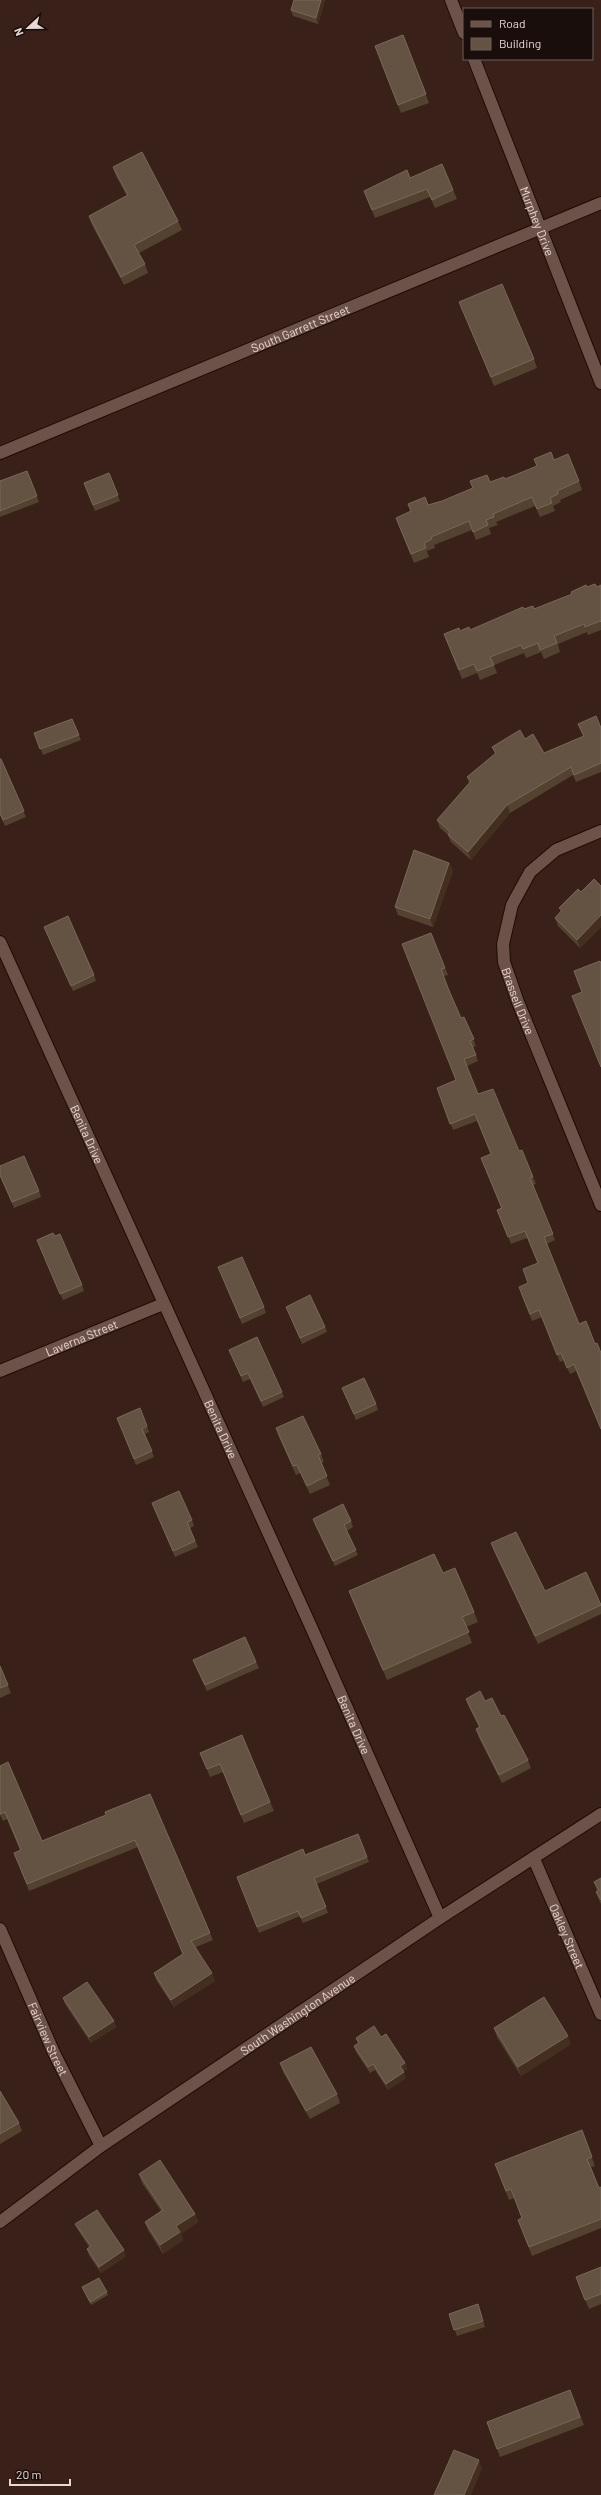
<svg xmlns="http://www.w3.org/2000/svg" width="601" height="2495" font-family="Barlow,sans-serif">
	<rect width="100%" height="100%" fill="#39211a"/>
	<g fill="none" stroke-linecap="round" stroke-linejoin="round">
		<defs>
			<g id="minor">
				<polyline points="451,0 464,33"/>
				<path id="s1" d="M 474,59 L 601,383"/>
				<path id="s2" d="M 0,453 L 601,203"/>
				<path id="s3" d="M 601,831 L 556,850 L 530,872 L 512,905 L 503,944 L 504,962 L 518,1002 L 601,1205"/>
				<path id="s4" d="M 0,942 L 312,1629 L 440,1918"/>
				<path id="s5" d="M 0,1371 L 163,1304"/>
				<path id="s6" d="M 534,1859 L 601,2014"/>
				<path id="s7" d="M 0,1929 L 54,2053 L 101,2146"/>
				<path id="s8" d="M 0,2222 L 101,2146 L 440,1918 L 601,1814"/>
			</g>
		</defs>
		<use href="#minor" stroke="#1f0a05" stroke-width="14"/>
		<use href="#minor" stroke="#6d524a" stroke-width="12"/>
	</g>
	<g fill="#544230">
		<polygon points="294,0 325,0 318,24 293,16 291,10"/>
		<polygon points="403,35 429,103 401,113 375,46"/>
		<polygon points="113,167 178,221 182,230 139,253 145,264 148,273 124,285 92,225 89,216 127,196 116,176"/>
		<polygon points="410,178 453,190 457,199 435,208 430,197 375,218 364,191"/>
		<polygon points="459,302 534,359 537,368 494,386"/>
		<polygon points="554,460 579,481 582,490 560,500 561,502 553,506 555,511 540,517 535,506 496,522 498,525 489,528 491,534 476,540 472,530 434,545 435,548 427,551 429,557 414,563 396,518 428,505 442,501 490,482 505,479"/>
		<polygon points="27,471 39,502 0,517 0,481"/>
		<polygon points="109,473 120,501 95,511 84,483"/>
		<polygon points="601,585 601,630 588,635 587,632 558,644 560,652 544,659 541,652 526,658 524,653 494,665 497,673 480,680 477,673 462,679 444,634 460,631 470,630 524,609 534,609 572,594 587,587 597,587"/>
		<polygon points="72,719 81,740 43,755 34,733"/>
		<polygon points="578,724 601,728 601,772 576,782 573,775 510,813 471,860 451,842 448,835 440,828 437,820 469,783 467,777 495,754 492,747 525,739 544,753 583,736"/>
		<polygon points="0,759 26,817 5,826 0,815"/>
		<polygon points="449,863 453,871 433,927 398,915 395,907"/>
		<polygon points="601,886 601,927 580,948 558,926 555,918 561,912 559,908"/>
		<polygon points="44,927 94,975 96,981 73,991"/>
		<polygon points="431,933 448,975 443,976 448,988 461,1018 464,1017 476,1046 473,1047 478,1061 467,1066 478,1094 519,1151 533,1177 536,1184 533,1185 555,1240 547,1244 579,1324 595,1344 601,1353 601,1430 576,1371 570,1374 564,1360 560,1362 542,1317 532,1321 521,1294 528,1283 538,1263 527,1238 511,1244 500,1217 501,1208 481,1158 491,1154 477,1121 453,1130 437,1088 456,1081"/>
		<polygon points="0,1166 39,1191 41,1197 14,1208 0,1176"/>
		<polygon points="55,1236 82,1285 84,1291 63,1300 37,1240"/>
		<polygon points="218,1267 264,1307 266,1313 242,1324"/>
		<polygon points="286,1307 325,1327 327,1332 302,1344"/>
		<polygon points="229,1350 282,1392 284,1397 263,1407 250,1379 243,1382"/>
		<polygon points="342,1388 376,1404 378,1410 356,1420"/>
		<polygon points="117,1418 147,1426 149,1432 145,1434 154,1457 136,1465"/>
		<polygon points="276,1428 321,1454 324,1462 321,1463 330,1485 310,1494 300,1473 296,1475 279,1437"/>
		<polygon points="152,1503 192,1520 194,1526 190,1528 198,1547 175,1557"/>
		<polygon points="313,1519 351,1521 353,1527 347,1531 358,1555 335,1566 315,1525"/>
		<polygon points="491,1543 545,1591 601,1604 601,1614 538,1644 494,1551"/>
		<polygon points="443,1573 474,1612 478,1622 466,1627 472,1643 387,1680 353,1601 349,1591"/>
		<polygon points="193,1660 256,1662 259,1668 207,1691"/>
		<polygon points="0,1666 11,1693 0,1698"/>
		<polygon points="466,1699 485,1701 501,1716 528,1760 531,1768 502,1783 479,1738 476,1729 479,1727 469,1707"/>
		<polygon points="242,1735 274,1811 244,1823 223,1772 210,1777 200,1753"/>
		<polygon points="0,1766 42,1841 106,1815 150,1794 213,1940 196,1947 215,1981 174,2007 156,1980 154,1973 183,1954 138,1847 29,1891 17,1860 20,1850 7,1819 3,1821 0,1815"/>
		<polygon points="358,1834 369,1862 317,1884 328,1913 303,1923 300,1916 259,1933 237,1877 305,1855"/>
		<polygon points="601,1878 601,1904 599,1900 596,1892 597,1891 594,1882"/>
		<polygon points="63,1998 114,2021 116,2027 91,2043 65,2004"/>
		<polygon points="494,2028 571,2044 521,2076 497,2037"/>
		<polygon points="381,2037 405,2063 407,2069 403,2071 406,2078 388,2090 375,2070 370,2073 356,2052 354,2046 358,2044 356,2038"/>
		<polygon points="280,2063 337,2094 340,2103 310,2119 283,2072"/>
		<polygon points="0,2091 19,2123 22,2131 0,2144"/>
		<polygon points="582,2130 595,2166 591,2167 599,2188 601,2187 601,2228 532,2256 518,2220 522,2218 514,2198 509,2200 495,2164"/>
		<polygon points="139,2174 195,2214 198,2222 181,2234 183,2240 163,2254 148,2230 145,2222 161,2211 142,2183"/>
		<polygon points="75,2224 126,2256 101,2273 89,2255 87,2249 89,2247 78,2230"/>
		<polygon points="601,2267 601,2304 589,2309 576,2277"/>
		<polygon points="82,2287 107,2292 108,2295 91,2305"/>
		<polygon points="478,2304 485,2327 457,2336 449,2314"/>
		<polygon points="570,2390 584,2425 500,2457 487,2422"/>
	</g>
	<g fill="#432e20">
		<polygon points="321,0 325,0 318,24 316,18"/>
		<polygon points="507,805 510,813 471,860 468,852"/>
		<polygon points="449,863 453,871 433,927 430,919"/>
		<polygon points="601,915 601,927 580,948 577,940"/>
		<polygon points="212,1973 215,1981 174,2007 171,2000"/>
		<polygon points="114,2021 116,2027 91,2043 89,2037"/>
		<polygon points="568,2036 571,2044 521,2076 518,2067"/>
		<polygon points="405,2063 407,2069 402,2072 400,2066"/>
		<polygon points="404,2072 406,2078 388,2090 386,2084"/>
		<polygon points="195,2214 198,2222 181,2234 183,2240 163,2254 160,2245 176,2226"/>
		<polygon points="124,2250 126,2256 101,2273 99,2267"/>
		<polygon points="479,2460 482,2469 471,2495 464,2495"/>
	</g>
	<g fill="#645242" stroke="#796758">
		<polygon points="294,0 321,0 316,18 291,10"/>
		<polygon points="403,35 426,94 398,105 375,46"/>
		<polygon points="142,152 178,221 134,245 145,264 121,277 89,216 128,195 113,167"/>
		<polygon points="442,164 453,190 432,200 427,189 372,210 364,191 407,170 410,178"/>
		<polygon points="502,284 534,359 491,377 459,302"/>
		<polygon points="551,452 554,460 568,454 579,481 557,491 558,494 550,498 552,503 537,509 532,497 493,514 494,517 486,520 488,525 473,532 469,521 431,537 432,539 424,543 426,548 411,554 396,518 411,511 408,504 425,497 428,505 442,501 473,488 470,481 487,475 490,482 504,477 505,479 537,466 534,459"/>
		<polygon points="27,471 37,496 0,511 0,481"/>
		<polygon points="109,473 118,495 93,505 84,483"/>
		<polygon points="595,584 597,587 601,585 601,622 600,621 585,627 584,624 554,636 557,643 540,650 538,643 523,649 521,645 490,657 494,665 477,671 474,664 459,670 444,634 459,628 460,631 469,627 470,630 523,607 524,609 533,606 534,609 572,594 571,592 586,585 587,587"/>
		<polygon points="596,716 601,728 601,763 574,775 571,767 507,805 468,852 448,835 450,832 437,820 471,781 467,777 496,753 492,747 520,730 525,739 533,734 544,753 584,736 578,724"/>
		<polygon points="72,719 79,735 40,749 34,733"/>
		<polygon points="0,759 1,759 24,811 3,820 0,813"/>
		<polygon points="414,850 449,863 430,919 395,907"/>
		<polygon points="594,879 601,886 601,915 577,940 555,918 562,910 559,908 578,889 581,892"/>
		<polygon points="68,916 94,975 71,986 44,927"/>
		<polygon points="431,933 445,968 441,969 448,988 461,1018 464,1017 474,1039 470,1041 476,1055 464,1059 478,1094 493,1089 519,1151 522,1150 533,1177 530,1178 553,1234 544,1237 579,1324 586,1321 595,1344 597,1343 601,1353 601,1429 574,1364 567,1368 561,1353 557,1355 539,1310 530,1314 519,1287 528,1283 523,1269 538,1263 525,1231 508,1237 497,1210 502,1208 481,1158 491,1154 475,1114 450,1124 437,1088 456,1080 402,944"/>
		<polygon points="600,961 601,964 601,1067 572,996 582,992 574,971"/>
		<polygon points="24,1156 39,1191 12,1202 0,1175 0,1166"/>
		<polygon points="53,1233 55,1236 60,1234 82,1285 60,1294 37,1240"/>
		<polygon points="242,1257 264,1307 240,1318 218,1267"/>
		<polygon points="310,1295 325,1327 300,1338 286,1307"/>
		<polygon points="257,1337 282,1392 261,1401 248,1373 241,1376 229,1350"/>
		<polygon points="364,1378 376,1404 354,1414 342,1388"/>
		<polygon points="140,1408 147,1426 142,1429 152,1451 134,1459 117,1418"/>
		<polygon points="303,1416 321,1454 318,1455 327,1476 307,1486 297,1465 293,1466 276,1428"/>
		<polygon points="179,1491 192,1520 187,1522 195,1541 173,1551 152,1503"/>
		<polygon points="343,1504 351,1521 344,1525 356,1550 333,1561 313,1519"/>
		<polygon points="516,1532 545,1591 586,1572 601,1605 535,1636 491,1543"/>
		<polygon points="434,1554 443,1573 455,1568 474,1612 462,1617 469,1632 383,1670 349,1591"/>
		<polygon points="245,1637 256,1662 205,1685 193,1660"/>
		<polygon points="0,1666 8,1685 0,1688"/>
		<polygon points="480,1691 485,1701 492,1698 501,1716 504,1715 528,1760 499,1775 476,1729 480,1727 466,1699"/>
		<polygon points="242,1735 270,1802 241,1815 220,1764 207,1769 200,1753"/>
		<polygon points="8,1762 42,1841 106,1815 105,1812 150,1794 210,1933 191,1941 212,1973 171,2000 154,1973 183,1954 135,1840 27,1884 14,1853 21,1850 5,1812 0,1814 0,1766"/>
		<polygon points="358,1834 367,1857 314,1878 326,1907 301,1918 298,1911 257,1927 237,1877 303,1849 305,1855"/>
		<polygon points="601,1878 601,1900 596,1892 599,1890 594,1882"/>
		<polygon points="87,1982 114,2021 89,2037 63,1998"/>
		<polygon points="544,1997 568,2036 518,2067 494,2028"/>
		<polygon points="374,2026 381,2037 386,2034 405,2063 400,2066 404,2072 386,2084 373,2064 368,2067 354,2046 359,2043 356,2038"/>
		<polygon points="311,2047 337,2094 306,2111 280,2063"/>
		<polygon points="0,2091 19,2123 0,2134"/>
		<polygon points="582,2130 592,2157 587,2159 599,2188 601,2187 601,2219 529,2247 518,2220 522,2218 511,2189 506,2191 495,2164"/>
		<polygon points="160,2160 195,2214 176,2226 180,2232 160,2245 145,2222 163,2210 139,2174"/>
		<polygon points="97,2210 124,2250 99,2267 87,2249 91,2246 75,2224"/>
		<polygon points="601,2267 601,2294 585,2300 576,2277"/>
		<polygon points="99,2278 107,2292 90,2302 82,2287"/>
		<polygon points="478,2304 483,2321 454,2330 449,2314"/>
		<polygon points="570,2390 580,2417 497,2449 487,2422"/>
		<polygon points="454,2450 479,2460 464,2495 434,2495"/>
	</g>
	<g text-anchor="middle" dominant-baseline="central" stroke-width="3.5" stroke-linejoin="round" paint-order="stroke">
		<g font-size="12" fill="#e8d7d3" stroke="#190e0b">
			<text stroke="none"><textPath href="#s1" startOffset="174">Murphey Drive</textPath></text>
			<text stroke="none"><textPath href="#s2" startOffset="325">South Garrett Street</textPath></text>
			<text stroke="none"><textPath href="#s3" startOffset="220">Brassell Drive</textPath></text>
			<text stroke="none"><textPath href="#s4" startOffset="211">Benita Drive</textPath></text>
			<text stroke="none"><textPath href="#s5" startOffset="88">Laverna Street</textPath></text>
			<text stroke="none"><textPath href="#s4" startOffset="535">Benita Drive</textPath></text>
			<text stroke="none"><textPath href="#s4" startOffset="859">Benita Drive</textPath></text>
			<text stroke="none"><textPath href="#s6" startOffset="84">Oakley Street</textPath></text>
			<text stroke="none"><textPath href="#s8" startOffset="363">South Washington Avenue</textPath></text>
			<text stroke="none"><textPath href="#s7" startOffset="120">Fairview Street</textPath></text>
		</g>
	</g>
	<rect x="463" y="8" width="130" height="52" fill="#190e0b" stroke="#6c5e5b"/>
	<rect x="471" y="21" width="20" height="6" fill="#6d524a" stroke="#6c5e5b"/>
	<text x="499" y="28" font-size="12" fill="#e8d7d3">Road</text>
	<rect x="471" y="38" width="20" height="12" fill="#645242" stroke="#6c5e5b"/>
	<text x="499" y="48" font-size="12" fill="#e8d7d3">Building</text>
	<g transform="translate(28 28) rotate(248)" stroke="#190e0b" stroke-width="3" paint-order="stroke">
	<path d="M0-3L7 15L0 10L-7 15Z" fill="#e8d7d3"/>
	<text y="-6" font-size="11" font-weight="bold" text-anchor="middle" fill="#e8d7d3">N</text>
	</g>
	<path d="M10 2479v6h60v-6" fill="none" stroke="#e8d7d3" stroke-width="2"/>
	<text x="16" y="2479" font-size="12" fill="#e8d7d3" stroke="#190e0b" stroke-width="3" paint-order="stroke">20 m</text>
</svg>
